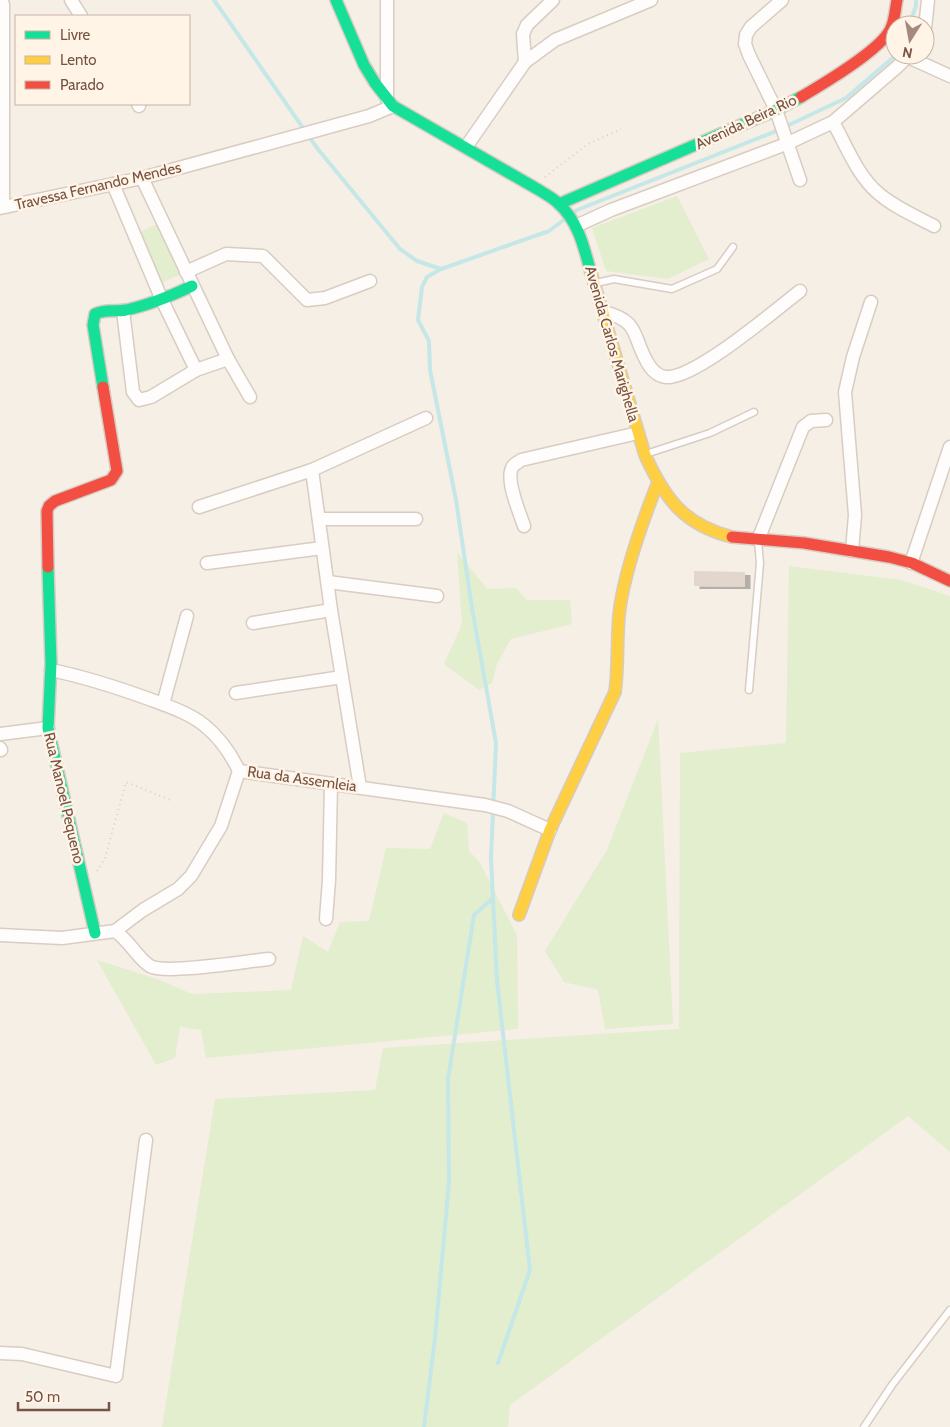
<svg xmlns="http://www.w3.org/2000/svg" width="950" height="1427" font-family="Cabin,sans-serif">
	<defs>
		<filter id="shadow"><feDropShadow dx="5.5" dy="3" stdDeviation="0" flood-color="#0004"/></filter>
	</defs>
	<rect width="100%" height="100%" fill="#f6efe5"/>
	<g fill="#e2eece">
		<polygon points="677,196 709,259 668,279 606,271 592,228"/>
		<polygon points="157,224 181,274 157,285 133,236"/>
		<polygon points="457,552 487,589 516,588 527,600 570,600 572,624 511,639 497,664 492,683 479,690 444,664 462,624"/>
		<polygon points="789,566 901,580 950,596 950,1152 908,1116 510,1405 508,1427 162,1427 215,1099 375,1090 383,1048 679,1029 680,753 786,743"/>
		<polygon points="658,719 673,1024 605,1029 598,990 564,982 545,951 607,850"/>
		<polygon points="444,813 467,823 469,851 479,861 517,935 518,1029 206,1058 201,1030 180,1027 175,1058 156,1065 97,960 157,979 192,994 291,990 303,936 328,952 340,922 369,921 386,848 430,849"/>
	</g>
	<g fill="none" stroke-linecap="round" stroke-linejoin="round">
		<g stroke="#c5e7e8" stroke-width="4">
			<polyline points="214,0 317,148 400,249 417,261 441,269"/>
			<polyline points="909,25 916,6 916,0"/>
			<polyline points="572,214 577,210 774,132 846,98 896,55"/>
			<polyline points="498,1363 530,1270 497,981 491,858 496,743 472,608 456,500 430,370 429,341 418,320 422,287 427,277 441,269 549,231 565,219"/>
			<polyline points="424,1427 435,1338 449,1182 448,1079 474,915 493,898"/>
		</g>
	</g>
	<polygon fill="#e3d6cc" filter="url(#shadow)" points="694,571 745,572 745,587 694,586"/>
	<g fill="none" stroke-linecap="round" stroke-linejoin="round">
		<defs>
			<g id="lane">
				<polyline points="596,283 614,279 672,289 717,269 733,247"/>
				<polyline points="646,454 710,433 754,412"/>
				<polyline points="749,690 760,563 758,541"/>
				<polyline points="864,1427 892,1385 950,1310"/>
			</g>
			<g id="street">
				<polyline points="0,0 3,4 3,207"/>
				<polyline points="71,0 81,16"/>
				<polyline points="387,0 387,99"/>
				<polyline points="782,0 751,27 746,35 745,44 749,55 776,110 800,180"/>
				<polyline points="925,28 928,0"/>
				<polyline points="908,57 950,76"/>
				<polyline points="525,62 523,34 527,25 553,0"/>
				<polyline points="138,104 139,106"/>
				<path d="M 833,122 C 846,145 857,175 878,193 C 894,207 915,216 934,226"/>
				<polyline points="466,147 525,62 555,40 651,0"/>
				<polyline points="142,178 228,359 250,397"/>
				<polyline points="113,184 162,300 196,370"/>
				<polyline points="0,208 142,178 369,116 393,106"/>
				<polyline points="576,226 611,210 786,144 833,122 897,67 909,55"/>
				<polyline points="186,272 226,254 263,256 307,300 325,298 370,281"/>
				<polyline points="123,311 133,392 139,400 151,397 196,370 228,359"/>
				<path d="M 604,312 C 639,321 632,334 646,360 C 650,368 657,376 666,377 C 695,379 774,311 800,291"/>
				<polyline points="312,470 331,610 360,787"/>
				<polyline points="199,507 312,470 426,418"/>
				<polyline points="319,519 416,519"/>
				<path d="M 524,526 C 520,513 503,476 514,465 C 516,463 519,462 521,460 L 638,433"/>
				<polyline points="758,540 803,427 811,421 826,420"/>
				<polyline points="852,551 855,515 845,392 853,357 871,302"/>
				<polyline points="207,563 322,548"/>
				<polyline points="911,563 950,447"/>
				<polyline points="328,582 437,596"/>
				<polyline points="253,623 331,610"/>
				<path d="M 51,670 C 85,677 116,687 149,699 C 168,706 189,713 204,725 C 219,737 231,754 239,771"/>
				<polyline points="236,693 342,677"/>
				<polyline points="163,704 187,616"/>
				<polyline points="0,734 48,728"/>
				<polyline points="0,748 1,750"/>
				<polyline points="239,771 485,805 508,811 550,830"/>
				<polyline points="326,919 329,880 331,784"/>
				<path d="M 115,931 C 129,940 138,959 150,966 C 165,975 247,961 269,959"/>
				<polyline points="0,935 62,938 115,931 143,910 178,889 191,876 221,826 239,771"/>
				<polyline points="0,1353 22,1354 116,1376 146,1140"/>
			</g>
			<g id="fast">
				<path d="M 336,0 L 364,65 L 375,83 L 393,106 L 539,190 C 545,194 553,198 558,203 C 579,222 584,248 591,273"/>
				<polyline points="559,204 776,110 801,97"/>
				<path d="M 103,387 L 93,325 L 95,314 C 105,309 115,312 126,310 C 149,305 171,296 192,286"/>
				<polyline points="48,567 51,663 48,728 95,933"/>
			</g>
			<g id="slow">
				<path d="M 591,273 L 645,455 C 665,499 684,525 732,537"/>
				<path d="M 519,915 L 550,830 L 615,692 C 619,664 616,635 620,607 C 626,567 643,520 658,482"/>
			</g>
			<g id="jam">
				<path d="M 801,97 C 823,84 879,51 890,30 C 895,21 895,10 897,0"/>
				<polyline points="732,537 804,543 889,557 912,563 950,581"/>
				<polyline points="48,567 47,511 49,506 55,501 111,480 117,471 103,387"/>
			</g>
		</defs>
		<use href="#lane" stroke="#d8ccc3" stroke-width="9"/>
		<use href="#street" stroke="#d8ccc3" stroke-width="15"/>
		<use href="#fast" stroke="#d7cbc2" stroke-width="14"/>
		<use href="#slow" stroke="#d7cbc2" stroke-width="14"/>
		<use href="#jam" stroke="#d7cbc2" stroke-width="14"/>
		<g stroke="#dacfca" stroke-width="2" stroke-dasharray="1 4" stroke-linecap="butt">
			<polyline points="545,177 588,144 621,129"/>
			<polyline points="97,871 105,858 126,782 173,801"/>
		</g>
		<use href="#lane" stroke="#fefdfb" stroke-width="6"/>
		<use href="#street" stroke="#fefdfb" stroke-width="12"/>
		<use href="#fast" stroke="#16e098" stroke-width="11"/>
		<use href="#slow" stroke="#ffcf43" stroke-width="11"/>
		<use href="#jam" stroke="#f24e42" stroke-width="11"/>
	</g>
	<g text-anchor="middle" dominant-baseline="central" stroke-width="5" stroke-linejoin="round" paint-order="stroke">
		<g font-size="15" fill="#765344" stroke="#fff4e6">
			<text transform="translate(746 122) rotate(-25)">Avenida Beira Rio</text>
			<text transform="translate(98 186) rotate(-13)">Travessa Fernando Mendes</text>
			<text transform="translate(612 344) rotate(74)">Avenida Carlos Marighella</text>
			<text transform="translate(302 779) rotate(8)">Rua da Assemleia</text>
			<text transform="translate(64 798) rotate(77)">Rua Manoel Pequeno</text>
		</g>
	</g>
	<rect x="15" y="15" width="175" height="90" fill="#fff4e6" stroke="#c8b4a5"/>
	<rect x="25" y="31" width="25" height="8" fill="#16e098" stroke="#c8b4a5"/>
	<text x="60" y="40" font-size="15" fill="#765344">Livre</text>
	<rect x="25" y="56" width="25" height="8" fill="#ffcf43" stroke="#c8b4a5"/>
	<text x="60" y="65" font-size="15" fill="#765344">Lento</text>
	<rect x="25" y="81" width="25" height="8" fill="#f24e42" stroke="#c8b4a5"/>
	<text x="60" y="90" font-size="15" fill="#765344">Parado</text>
	<g transform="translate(910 40) rotate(191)"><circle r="24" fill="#fff4e6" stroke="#c8b4a5"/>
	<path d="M0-4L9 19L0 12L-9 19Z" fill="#a38a7c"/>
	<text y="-8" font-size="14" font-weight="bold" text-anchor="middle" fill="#765344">N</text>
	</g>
	<path d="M18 1402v8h91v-8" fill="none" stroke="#765344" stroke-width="2.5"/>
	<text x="25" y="1402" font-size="15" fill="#765344" stroke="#fff4e6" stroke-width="4" paint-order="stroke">50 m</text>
</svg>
